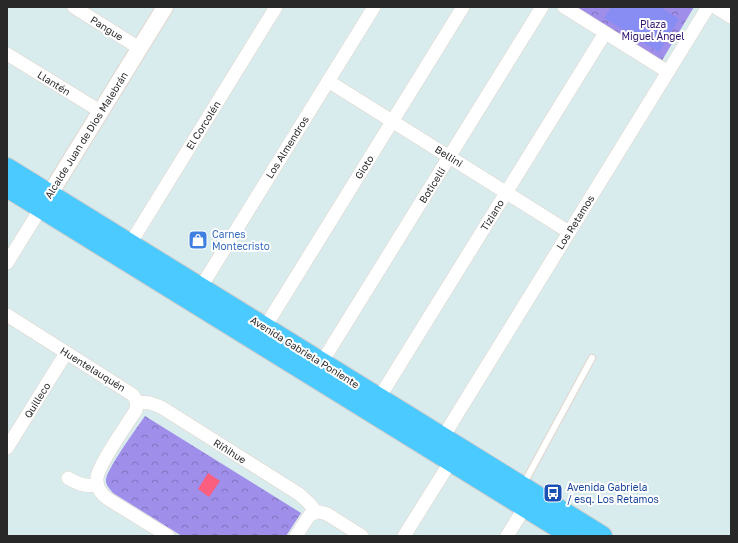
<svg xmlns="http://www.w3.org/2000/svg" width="738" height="543" font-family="'Golos Text',sans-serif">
	<defs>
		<pattern id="park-crowns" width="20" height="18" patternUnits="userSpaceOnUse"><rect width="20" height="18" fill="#9f8eea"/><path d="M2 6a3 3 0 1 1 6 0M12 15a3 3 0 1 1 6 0" fill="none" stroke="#8274be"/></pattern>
	</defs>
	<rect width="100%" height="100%" fill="#d8ebed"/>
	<g fill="url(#park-crowns)">
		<polygon points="574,7 694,7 661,62"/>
		<path d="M 145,416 L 301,513 L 286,536 L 182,536 L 113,493 C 110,489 105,485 106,479 C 109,466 136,429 145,416 Z"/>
	</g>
	<polygon fill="#888df3" points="611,7 660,7 679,19 659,52 604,18"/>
	<polygon fill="#fb5e7f" points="208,473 220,481 209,497 198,489"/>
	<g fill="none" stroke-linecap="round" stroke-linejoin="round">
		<defs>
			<polyline id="service" points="523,485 592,358"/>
			<g id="minor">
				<polyline points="74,7 139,48"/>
				<polyline points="564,7 668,72"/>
				<polyline points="715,7 731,17"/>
				<polyline points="7,54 100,111"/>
				<polyline points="328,81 569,232"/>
				<polyline points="130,244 276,7"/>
				<polyline points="7,263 41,208"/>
				<polyline points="201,287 374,7"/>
				<path d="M 7,315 L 133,395 L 137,402 L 136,410 C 128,423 98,465 97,478 C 96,487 101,494 108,499 L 168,536"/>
				<polyline points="265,327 463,7"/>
				<polyline points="322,362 542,7"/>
				<polyline points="379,398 605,33"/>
				<polyline points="137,402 150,403 161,407 299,494 309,503 316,512"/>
				<polyline points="443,437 708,7"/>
				<polyline points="7,448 66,353"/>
				<path d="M 68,478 C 77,484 86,487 97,485"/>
				<polyline points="296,536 309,516 316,512 320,512 327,514 362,536"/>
				<polyline points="404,536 451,461"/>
				<polyline points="507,536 525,507"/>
			</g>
			<polyline id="tertiary" points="43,205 165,7"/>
			<g id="primary">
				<polyline points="7,168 602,536"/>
				<polyline points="7,187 572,536"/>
			</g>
		</defs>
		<use href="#service" stroke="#e3d5cd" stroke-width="8"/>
		<use href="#minor" stroke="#e3d5cd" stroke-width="14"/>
		<use href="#tertiary" stroke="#e3d5cd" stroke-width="18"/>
		<use href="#primary" stroke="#cbcbcb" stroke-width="22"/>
		<use href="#service" stroke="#fff" stroke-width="6"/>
		<use href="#minor" stroke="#fff" stroke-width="13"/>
		<use href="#tertiary" stroke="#fff" stroke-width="16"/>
		<use href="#primary" stroke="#4bcaff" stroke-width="20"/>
	</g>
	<defs>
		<symbol id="shop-square" viewBox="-11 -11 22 22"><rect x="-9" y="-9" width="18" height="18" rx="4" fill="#3f7fe0" stroke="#fff"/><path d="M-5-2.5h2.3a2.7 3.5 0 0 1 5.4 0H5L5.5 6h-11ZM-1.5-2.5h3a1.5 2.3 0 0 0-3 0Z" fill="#fff"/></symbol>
		<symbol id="bus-square" viewBox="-11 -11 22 22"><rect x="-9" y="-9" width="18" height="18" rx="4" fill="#1a4fb4" stroke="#fff"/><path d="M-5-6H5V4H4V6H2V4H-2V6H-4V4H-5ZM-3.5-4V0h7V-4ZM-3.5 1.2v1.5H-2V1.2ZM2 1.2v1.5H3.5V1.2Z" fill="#fff"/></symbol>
	</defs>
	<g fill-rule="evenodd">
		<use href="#shop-square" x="187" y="229" width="22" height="22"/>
		<use href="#bus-square" x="542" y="482" width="22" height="22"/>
	</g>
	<g text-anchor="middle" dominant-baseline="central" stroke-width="4" stroke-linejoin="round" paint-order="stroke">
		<g font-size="10" fill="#2e126c" stroke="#fff">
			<text x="653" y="24">Plaza<tspan x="653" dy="12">Miguel Ángel</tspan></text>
		</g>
		<g font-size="10" fill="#282828" stroke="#fff">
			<text transform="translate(107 28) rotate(32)">Pangue</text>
			<text transform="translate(54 83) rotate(32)">Llantén</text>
			<text transform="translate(203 125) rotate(-58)">El Corcolén</text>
			<text transform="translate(86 135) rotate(-58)">Alcalde Juan de Dios Malebrán</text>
			<text transform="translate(287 147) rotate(-58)">Los Almendros</text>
			<text transform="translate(449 156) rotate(32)">Bellini</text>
			<text transform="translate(364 167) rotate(-58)">Gioto</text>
			<text transform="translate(432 185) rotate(-58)">Boticelli</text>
			<text transform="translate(492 215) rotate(-58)">Tiziano</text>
			<text transform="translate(575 222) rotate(-58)">Los Retamos</text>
			<text transform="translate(305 352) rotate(32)">Avenida Gabriela Poniente</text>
			<text transform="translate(93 369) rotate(32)">Huentelauquén</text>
			<text transform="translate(37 400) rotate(-58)">Quilleco</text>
			<text transform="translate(230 451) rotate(32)">Riñihue</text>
		</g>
		<g font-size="10" fill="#366cbe" stroke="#fff" text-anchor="start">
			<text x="212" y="234">Carnes<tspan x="212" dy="12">Montecristo</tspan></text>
		</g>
		<g font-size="10" fill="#164399" stroke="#fff" text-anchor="start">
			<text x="567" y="487">Avenida Gabriela<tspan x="567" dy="12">/ esq. Los Retamos</tspan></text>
		</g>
	</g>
	<rect width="738" height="543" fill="none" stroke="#282828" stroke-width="16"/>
</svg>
